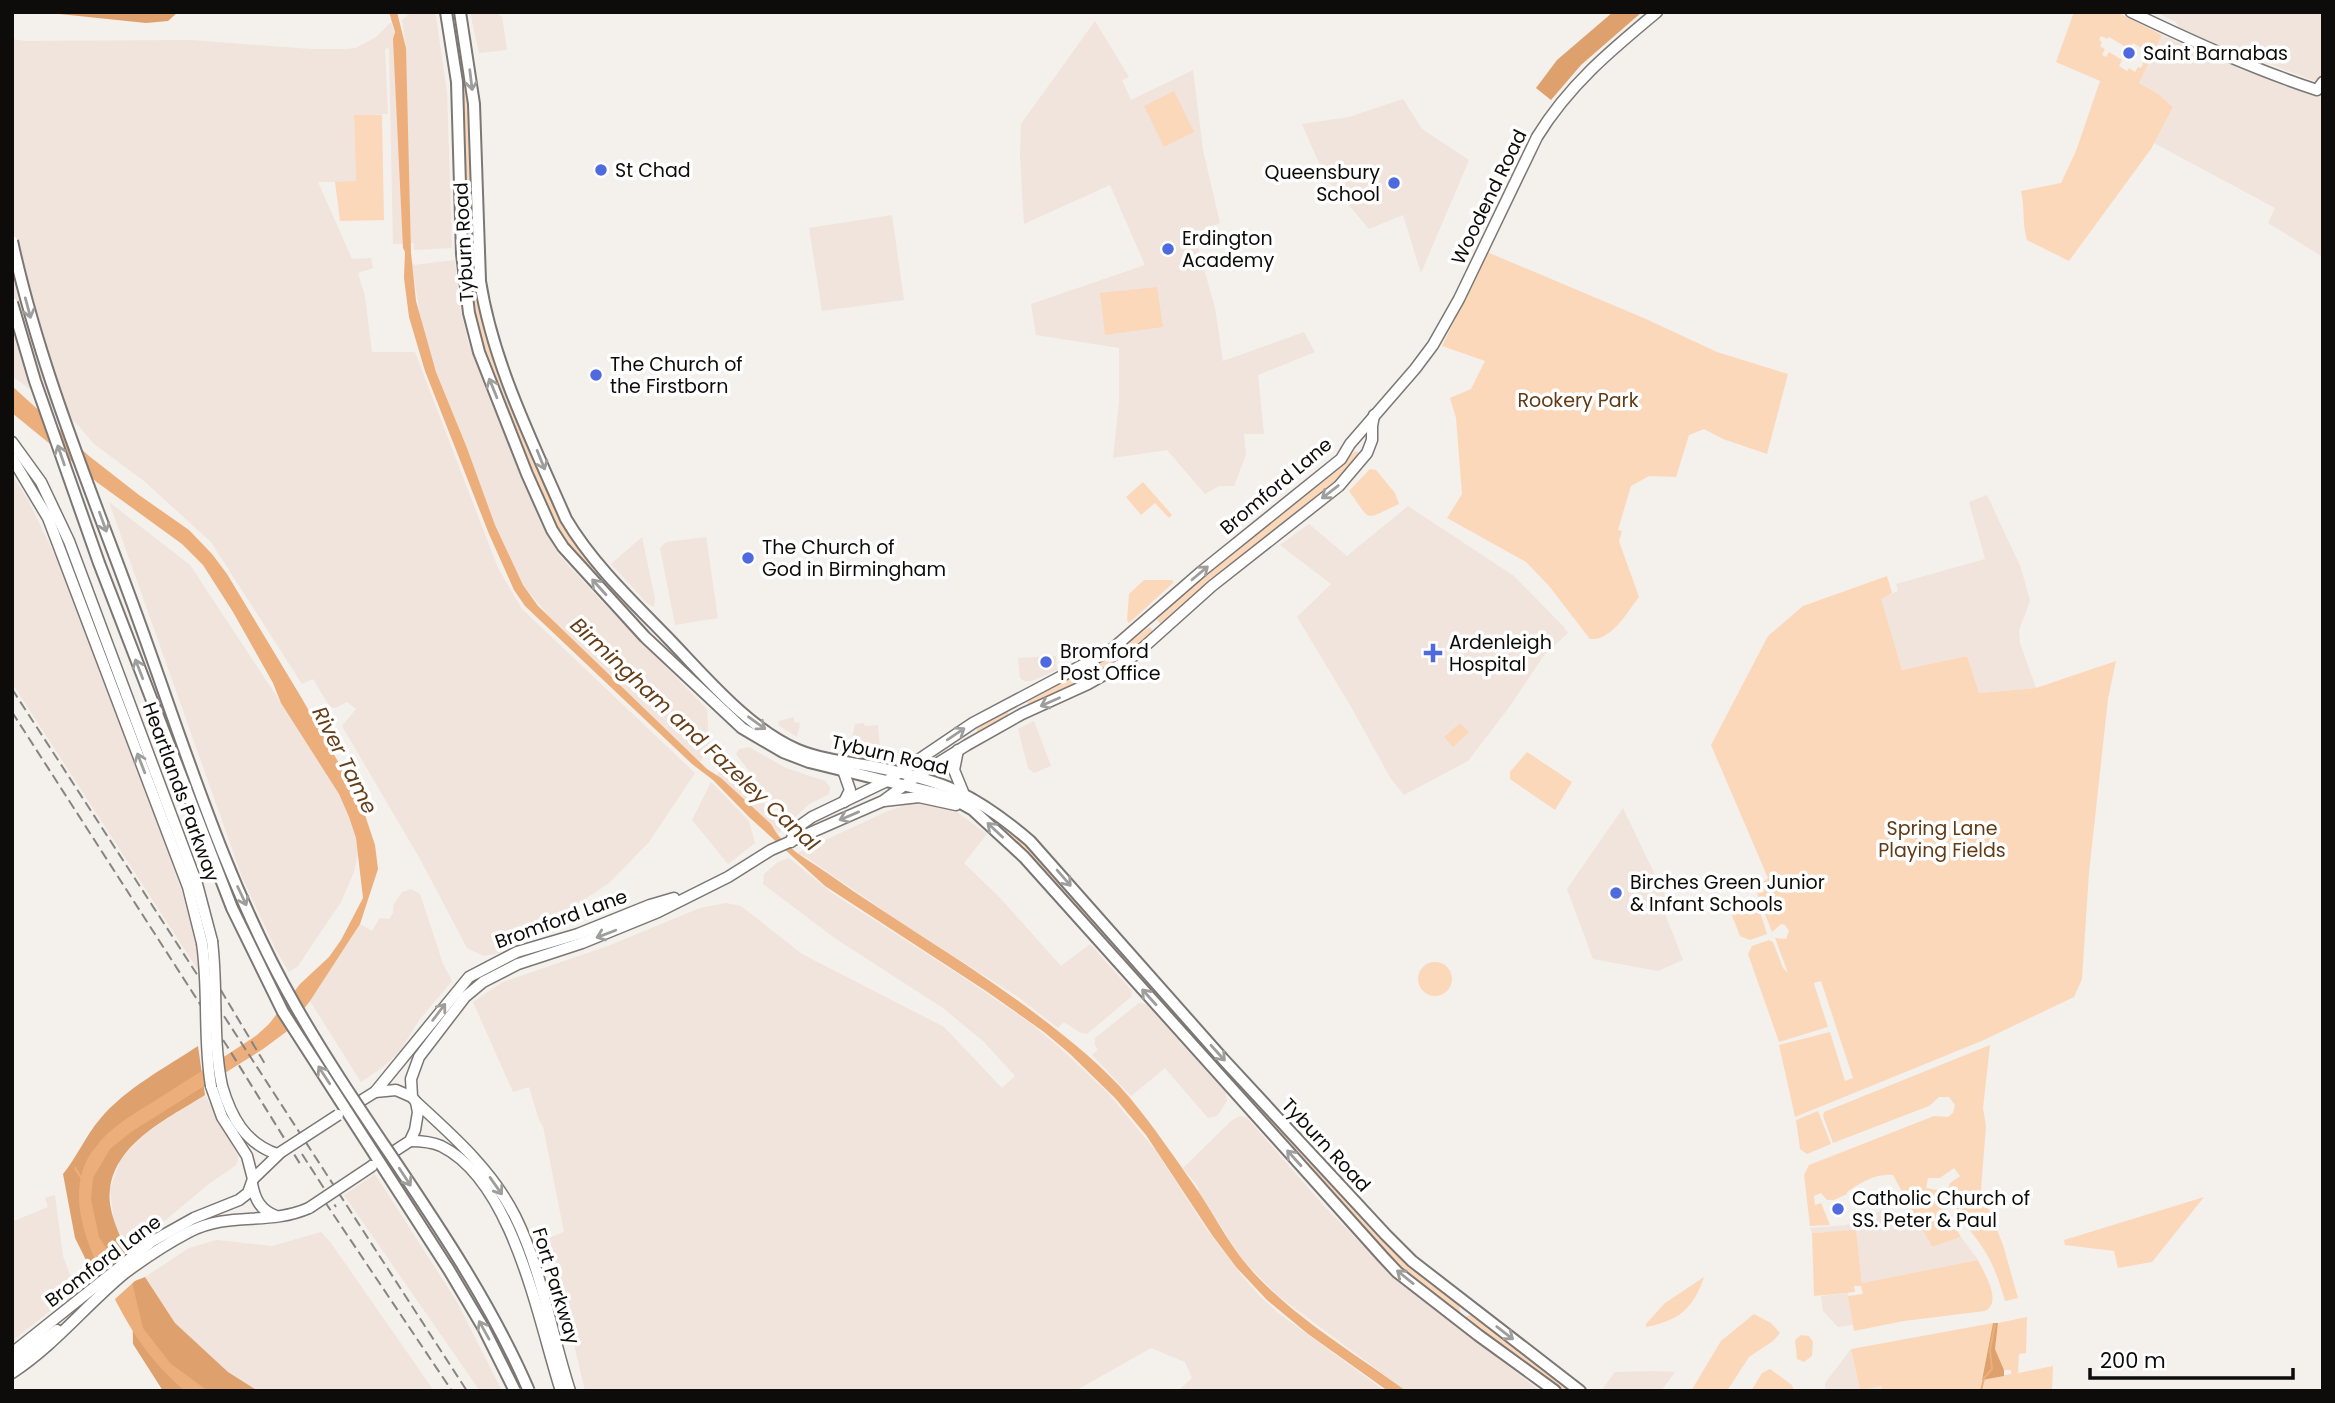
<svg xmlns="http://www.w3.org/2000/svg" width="2335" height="1403" font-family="Poppins,sans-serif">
	<rect width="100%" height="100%" fill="#f4f0ec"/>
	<g fill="#f0e4dc">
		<polygon points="411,12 434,12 436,17 447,92 452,248 414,250 414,243 393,244 389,48 385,49 388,114 354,116 356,182 318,182 352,259 371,258 373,268 358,273 365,296 372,352 415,352 498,568 522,609 695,773 649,842 609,883 542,928 499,953 484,956 467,948 420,859 342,726 356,709 347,702 335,708 330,707 313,679 302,684 211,542 144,481 94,444 76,423 12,376 12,39 25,41 191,40 311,49 345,49 356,48 376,37 391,22 394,32 394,48 406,48 402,20"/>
		<polygon points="470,12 495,12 502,17 507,50 479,53"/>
		<polygon points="2156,12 2323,12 2323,84 2189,34 2180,30 2176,22"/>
		<polygon points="1095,21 1129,77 1122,80 1131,100 1193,70 1203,150 1220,223 1194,233 1215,308 1223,361 1304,332 1315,352 1258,375 1264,434 1244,434 1246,455 1234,486 1219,486 1205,494 1167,450 1113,458 1119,402 1119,348 1036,335 1031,304 1145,265 1110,185 1024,224 1020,156 1021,124"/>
		<polygon points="2162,35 2245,71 2323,98 2323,257 2268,223 2275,208 2154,143 2173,107 2157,93 2139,83"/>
		<polygon points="1403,99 1422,129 1469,160 1421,273 1403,215 1369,229 1325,177 1302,124 1349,117"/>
		<polygon points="892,215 904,300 822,311 809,228"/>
		<polygon points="411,259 414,265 455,260 460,308 468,342 541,524 558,554 602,602 707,709 709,745 700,762 558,627 523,585 495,525 467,448 436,372 422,327"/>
		<polygon points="12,475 27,498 60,566 98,662 181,889 196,942 198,970 12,683"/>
		<polygon points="1987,495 2021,568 2030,601 2019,630 2020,643 2036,688 1978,693 1967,656 1902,670 1880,599 1898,591 1896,584 1985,559 1969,502"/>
		<polygon points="109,502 190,565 281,703 339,794 349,817 356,838 358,854 354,872 341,902 298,966 289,972 276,950 242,877"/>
		<polygon points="1408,506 1514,576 1563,626 1568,633 1544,655 1510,706 1468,761 1404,795 1391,779 1350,705 1297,617 1331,584 1280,545 1309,524 1347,556"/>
		<polygon points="642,537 655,599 654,607 647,603 611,564"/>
		<polygon points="706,537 718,618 675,625 660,548 666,542"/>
		<polygon points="1056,656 1057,670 1032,681 1024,681 1020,678 1018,658"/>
		<polygon points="794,717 794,722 800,723 797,737 778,725 779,721"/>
		<polygon points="1034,721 1051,766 1034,773 1028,768 1018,729"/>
		<polygon points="864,723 865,726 878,725 881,760 849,754 855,724"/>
		<polygon points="749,747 786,768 825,781 830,787 829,794 808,805 790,822 787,822 736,754 739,749"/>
		<polygon points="730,757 781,826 781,832 776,834 771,824 717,776 725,758"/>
		<polygon points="711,782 749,821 755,843 728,864 692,820"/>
		<polygon points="928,801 957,812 987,834 964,863 1000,898 1061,966 1090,944 1132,991 1131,997 1087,1034 1079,1032 1064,1022 1058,1028 1018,997 905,925 806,857 797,853 888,811 915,802"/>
		<polygon points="1623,808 1666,898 1662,906 1683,960 1658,971 1593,959 1567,889"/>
		<polygon points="789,858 832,893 967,980 1030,1023 1059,1047 1108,1093 1156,1151 1207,1230 1242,1276 1259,1295 1278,1313 1385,1391 1178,1391 1192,1378 1185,1362 1151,1348 1075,1391 585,1391 549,1238 564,1232 543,1126 539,1120 529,1087 513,1092 473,1002 503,982 608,946 700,908 726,903 741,906 802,954 944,1027 1002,1088 1015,1076 984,1042 943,1008 836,939 763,884 764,874 778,862"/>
		<polygon points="411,889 420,894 443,964 452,981 419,1020 400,1051 383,1067 361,1082 310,1001 360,924 372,931 380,918 389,919 393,913 393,906 402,892"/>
		<polygon points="1139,1003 1147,1005 1225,1092 1227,1101 1217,1116 1208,1118 1165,1068 1131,1096 1092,1055 1098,1050 1095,1045 1095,1038"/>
		<polygon points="205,1095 238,1156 238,1161 235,1166 210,1183 127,1252 114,1223 110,1189 121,1158 148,1131"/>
		<polygon points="1240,1116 1247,1118 1324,1206 1396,1279 1540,1391 1406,1391 1277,1295 1241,1258 1198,1190 1199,1188 1183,1168 1231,1121"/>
		<polygon points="375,1174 457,1302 502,1391 480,1391 344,1195"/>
		<polygon points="55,1195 63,1256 73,1283 69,1292 56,1300 56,1306 12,1341 12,1218 14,1221 48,1207 45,1198"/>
		<polygon points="1887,1207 1889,1211 1893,1209 1896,1214 1901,1212 1903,1215 1911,1208 1932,1247 1961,1237 1978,1260 1862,1283 1856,1231 1812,1233 1810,1228 1846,1225 1862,1216 1864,1220"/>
		<polygon points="321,1232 331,1243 434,1391 258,1391 228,1372 175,1323 145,1277 189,1248 217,1240 272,1246"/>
		<polygon points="1848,1293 1853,1325 1838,1327 1823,1311 1821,1296"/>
		<polygon points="1851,1349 1860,1390 1883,1385 1884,1390 1825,1391 1825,1383"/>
		<polygon points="1615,1372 1656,1371 1675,1372 1661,1391 1601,1391"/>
	</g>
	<g fill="#fcd8bb" fill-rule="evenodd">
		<path d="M 2074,12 L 2117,12 L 2162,35 L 2139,83 L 2157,93 L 2173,107 L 2151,149 L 2069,261 L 2027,240 C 2022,224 2025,208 2021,191 L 2061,183 L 2076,151 L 2100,81 L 2056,62 ZM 2101,36 L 2107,39 L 2109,37 L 2129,49 L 2133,43 L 2148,52 L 2141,68 L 2138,67 L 2135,72 L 2129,68 L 2127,71 L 2119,66 L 2122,60 L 2109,52 L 2106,57 L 2102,55 L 2105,49 L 2100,46 L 2102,42 L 2099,40 Z"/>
		<polygon points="460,52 469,84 472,130 476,298 486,335 543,479 566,530 582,552 629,606 626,609 561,538 546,509 483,349 474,320 466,258"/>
		<polygon points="1174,91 1194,132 1164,147 1144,106"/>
		<polygon points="354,115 382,115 384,220 340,221 335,182 356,181"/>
		<path d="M 1487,252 L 1646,319 L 1717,352 L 1788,374 L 1767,454 L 1723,439 L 1704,429 L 1689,435 L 1676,477 L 1649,476 L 1631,486 L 1618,530 L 1622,531 L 1619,541 L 1639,597 C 1627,612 1612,641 1590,639 L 1549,586 L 1526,562 L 1447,518 L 1462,494 L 1456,418 L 1450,398 L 1471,389 L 1485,361 L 1442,346 Z"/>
		<polygon points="1157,287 1163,327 1105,335 1100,293"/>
		<path d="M 1356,451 L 1361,455 L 1344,476 L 1163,626 L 1157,620 C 1182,589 1216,565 1247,541 C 1284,512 1320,482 1356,451 Z"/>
		<path d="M 1370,469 L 1376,470 L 1395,493 L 1399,504 C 1362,521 1372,522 1349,491 Z"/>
		<polygon points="1143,482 1172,515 1169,518 1155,503 1141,515 1126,497"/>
		<polygon points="1887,576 1892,593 1881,599 1902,670 1967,656 1979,693 2036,688 2116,661 2108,699 2089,873 2082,979 2074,997 1984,1040 1795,1117 1779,1045 1830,1032 1845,1081 1853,1078 1821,981 1814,983 1815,987 1828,1027 1779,1042 1748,954 1752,946 1769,940 1773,942 1783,968 1788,973 1775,938 1786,939 1789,931 1785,925 1781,924 1772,932 1755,888 1768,878 1711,745 1768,636 1803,606"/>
		<polygon points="1144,580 1172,580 1174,582 1129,623 1127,620 1129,594"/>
		<path d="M 1150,627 L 1154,633 C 1115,668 1078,685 1031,706 L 1028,705 L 1027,699 L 1089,669 Z"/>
		<polygon points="1006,709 1010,716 1008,719 978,733 976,728"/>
		<polygon points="1460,723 1469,732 1453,747 1444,737"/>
		<polygon points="1527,752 1572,782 1555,810 1510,779 1510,772"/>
		<polygon points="979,806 1015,832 1039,856 1242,1086 1240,1089 977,808"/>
		<polygon points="1756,899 1767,934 1750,940 1740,936 1729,908"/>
		<circle cx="1435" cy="979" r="17"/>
		<path d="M 1990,1045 L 1983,1108 L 1986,1126 L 1981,1189 L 2003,1245 L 2018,1298 L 2005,1301 C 2000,1284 1995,1268 1986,1253 C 1973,1231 1951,1212 1949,1184 L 1960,1176 L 1954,1168 L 1940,1178 L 1928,1178 L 1926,1188 L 1938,1190 L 1947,1214 L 1961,1237 L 1932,1247 L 1893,1175 C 1876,1173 1860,1183 1847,1192 L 1847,1194 L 1834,1200 L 1827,1200 L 1821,1193 L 1814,1196 L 1815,1205 L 1821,1203 L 1830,1225 L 1810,1226 L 1804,1175 L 1809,1165 L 1934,1116 L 1948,1117 L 1953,1113 L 1955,1105 L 1949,1097 L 1939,1097 L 1929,1106 L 1833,1143 L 1823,1116 L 1824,1112 Z"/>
		<polygon points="1252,1101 1407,1262 1459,1305 1460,1312 1457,1313 1403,1271 1387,1255"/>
		<polygon points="1818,1111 1831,1144 1807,1154 1800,1149 1796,1120"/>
		<polygon points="2204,1197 2152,1262 2118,1268 2114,1251 2065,1245 2064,1240"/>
		<path d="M 1856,1230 L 1862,1283 L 1978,1260 C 1984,1273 2003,1302 1985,1311 L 1904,1321 L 1854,1331 L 1848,1296 L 1863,1294 L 1861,1286 L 1854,1286 L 1855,1292 L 1814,1296 L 1812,1233 Z"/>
		<path d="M 1704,1277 C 1694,1308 1678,1321 1646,1327 L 1646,1324 L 1665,1303 Z"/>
		<polygon points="1754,1314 1771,1323 1780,1333 1773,1341 1749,1357 1727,1391 1691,1391 1721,1341"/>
		<polygon points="1472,1315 1562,1381 1574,1391 1560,1391 1466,1321 1467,1316"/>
		<polygon points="2027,1317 2026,1353 2019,1354 2018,1373 2053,1366 2052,1391 1882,1391 1882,1386 1860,1390 1851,1349 1993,1323 1982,1379 2011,1374 2011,1370 2004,1370 1995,1349 1998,1323"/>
		<polygon points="1801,1335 1809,1336 1813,1342 1812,1356 1804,1362 1797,1359 1795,1340"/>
		<polygon points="1770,1369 1792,1385 1794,1391 1751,1391 1762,1373"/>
	</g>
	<g fill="#dea16e">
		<polygon points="40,12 178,12 168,21 146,23"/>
		<polygon points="1613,12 1642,12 1581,65 1551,100 1536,88 1557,60"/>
		<path d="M 198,1046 L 205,1095 C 169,1118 116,1142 110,1189 C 107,1210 119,1233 127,1252 L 92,1272 L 75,1238 L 63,1174 C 77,1157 86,1135 100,1119 C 126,1088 165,1068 198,1046 Z"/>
		<polygon points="145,1277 175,1323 228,1372 258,1391 163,1391 133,1344 132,1282"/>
		<polygon points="1993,1323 1998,1323 1995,1349 2004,1370 2004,1376 1982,1380"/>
	</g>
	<g fill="#ecae7b">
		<path d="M 389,12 L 397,12 L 406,48 L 411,253 L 416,301 L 436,372 L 467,448 L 495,525 L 523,585 L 538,606 L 707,769 L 721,778 L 771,824 C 783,848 809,860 830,875 C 898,923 970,964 1036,1014 C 1069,1039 1104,1067 1130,1098 C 1154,1127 1175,1158 1196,1188 C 1212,1211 1225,1237 1242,1259 C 1284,1312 1352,1351 1406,1391 L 1388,1391 L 1308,1334 L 1267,1300 L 1236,1267 L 1212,1235 L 1146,1135 L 1115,1098 L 1069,1053 L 1044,1032 L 986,991 L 825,886 L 749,817 L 713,780 L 692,764 L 525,606 L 514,590 L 489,534 L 425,371 L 409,317 L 404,278 L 405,252 L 403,248 L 393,39 L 395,32 Z"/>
		<path d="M 12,386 L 89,456 L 139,495 L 189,530 L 212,554 L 227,574 L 301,697 L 360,800 L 375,845 L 378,869 L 360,924 L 310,1001 L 286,1032 L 263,1049 L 131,1132 L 110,1149 L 93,1178 L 91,1199 L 99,1237 L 115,1262 L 132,1282 L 143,1328 L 170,1363 L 208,1391 L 185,1391 C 142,1354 127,1323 102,1274 C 83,1237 65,1184 95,1148 C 110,1127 132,1115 153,1102 C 188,1079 223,1058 257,1035 L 269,1024 L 300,984 L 329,957 L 341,940 L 363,898 L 356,838 L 349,817 L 339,794 L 281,703 L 273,683 L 233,612 L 203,565 L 182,544 L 98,483 L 12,413 Z"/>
	</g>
	<polygon fill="#f4f0ec" points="118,1261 136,1280 114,1300 99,1276"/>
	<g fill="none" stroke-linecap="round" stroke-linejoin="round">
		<g stroke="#ecae7b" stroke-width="2">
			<polyline points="75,1168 82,1179"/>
			<polyline points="1981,1391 1984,1378 1992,1369 1990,1350 1995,1324"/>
		</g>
		<defs>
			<g id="major">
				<path d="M 2131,12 C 2192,41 2253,69 2317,90 L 2323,82"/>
				<polyline points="12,442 41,482 69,541 197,884 212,941"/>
				<polyline points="12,458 48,518 188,887 202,943"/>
				<polyline points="958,750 954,770 963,792"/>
				<polyline points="843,770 850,790 844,802"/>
				<polyline points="884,801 919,797 956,805"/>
				<path d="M 791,842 L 795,829 L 812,817 L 887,781 L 973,723 L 1111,650 L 1202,571 L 1341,459 L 1350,444 L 1415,369 L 1433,345 L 1459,299 L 1537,137 C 1569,85 1610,51 1657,12"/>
				<polyline points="211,1086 222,1117 247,1156 253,1179"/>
				<path d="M 222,1086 C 231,1117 245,1143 277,1154"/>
				<polyline points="375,1092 396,1090 412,1097"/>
				<path d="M 416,1102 C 453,1136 492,1170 515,1216 C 542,1270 551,1333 570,1391"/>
				<polyline points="351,1107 375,1092 469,977 517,952 578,934 650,905 674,898"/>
				<path d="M 410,1141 C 420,1141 432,1142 441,1146 C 514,1182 538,1320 561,1391"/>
				<polyline points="373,1165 410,1141 415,1130 418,1112 416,1102 412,1097 411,1079 419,1057 465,997 483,982 518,964 582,943 658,912 728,877 771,850 883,801 917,776 967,745 1022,714 1088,684 1109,672 1135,655 1212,586 1339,486 1367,453 1372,440 1372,426 1374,415"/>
				<path d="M 252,1184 C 255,1199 260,1210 276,1216"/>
				<polyline points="12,1353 151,1242 194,1218 239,1200 248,1193 253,1179 281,1152"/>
				<polyline points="12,1363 57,1330"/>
				<path d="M 12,1373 C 55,1345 86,1305 125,1273 C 145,1258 166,1244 189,1232 C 230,1211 268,1226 309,1208"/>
			</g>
			<g id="highway">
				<polyline points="446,12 457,82 462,254 469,313 479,352 527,474 552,530 563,547 645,637 742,728 783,752 809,762 935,793 955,800 973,810 1024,857 1383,1257 1397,1272 1478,1335 1555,1391"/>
				<path d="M 460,12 L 474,104 L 480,281 C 493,364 533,443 566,519 C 592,563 631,600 666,636 C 703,674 747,728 798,750 C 820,759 846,762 870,766 C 942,780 974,793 1030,841 L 1223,1059 L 1386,1235 L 1412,1261 L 1580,1391"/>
			</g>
		</defs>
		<use href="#major" stroke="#7b7774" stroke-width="13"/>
		<use href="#highway" stroke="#7b7774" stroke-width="14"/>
		<use href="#major" stroke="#fff" stroke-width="10"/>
		<use href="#highway" stroke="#fff" stroke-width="10"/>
		<g stroke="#878582" stroke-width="2" stroke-dasharray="10 5" stroke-linecap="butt">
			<polyline points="12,689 467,1391"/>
			<polyline points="12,712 227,1046 302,1167"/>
			<polyline points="213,977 265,1064"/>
			<polyline points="302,1154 336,1207"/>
			<polyline points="325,1202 452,1391"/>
		</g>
		<defs>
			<g id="major-bridge">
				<path d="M 212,941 C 218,990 212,1038 222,1086"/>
				<path d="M 202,943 C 209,990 203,1038 211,1086"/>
				<polyline points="281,1152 338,1115"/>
				<polyline points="309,1208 372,1166"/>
			</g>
			<g id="highway-bridge">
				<path d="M 12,241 C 40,370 92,492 137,616 C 184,745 226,885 295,1005 C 369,1135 469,1252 529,1391"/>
				<polyline points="12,303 35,381 99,563 232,908 283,1012 449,1270 484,1329 515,1391"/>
			</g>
		</defs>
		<use href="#major-bridge" stroke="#7b7774" stroke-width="13" stroke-linecap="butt"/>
		<use href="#highway-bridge" stroke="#7b7774" stroke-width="14" stroke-linecap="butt"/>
		<use href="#major-bridge" stroke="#fff" stroke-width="10"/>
		<use href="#highway-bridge" stroke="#fff" stroke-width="10"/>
	</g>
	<defs><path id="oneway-shaft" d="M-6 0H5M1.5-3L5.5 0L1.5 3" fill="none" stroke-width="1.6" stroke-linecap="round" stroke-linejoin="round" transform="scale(1.75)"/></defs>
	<g stroke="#9e9e9d">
		<use href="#oneway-shaft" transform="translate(471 80) rotate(83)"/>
		<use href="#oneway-shaft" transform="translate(28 308) rotate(75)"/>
		<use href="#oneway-shaft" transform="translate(493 388) rotate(-112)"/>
		<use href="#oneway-shaft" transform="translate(61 455) rotate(-109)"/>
		<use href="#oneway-shaft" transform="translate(541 460) rotate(68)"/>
		<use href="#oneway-shaft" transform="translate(1330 492) rotate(142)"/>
		<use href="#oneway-shaft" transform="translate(103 522) rotate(70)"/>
		<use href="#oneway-shaft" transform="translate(1200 573) rotate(-40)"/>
		<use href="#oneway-shaft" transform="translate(599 587) rotate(-132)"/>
		<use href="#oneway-shaft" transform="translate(139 669) rotate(-111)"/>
		<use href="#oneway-shaft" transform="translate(1050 702) rotate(156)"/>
		<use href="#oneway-shaft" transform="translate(757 723) rotate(36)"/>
		<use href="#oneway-shaft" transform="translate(956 734) rotate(-34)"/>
		<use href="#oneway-shaft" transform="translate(141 763) rotate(-111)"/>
		<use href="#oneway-shaft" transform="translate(849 816) rotate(157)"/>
		<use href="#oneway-shaft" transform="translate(995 830) rotate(-137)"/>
		<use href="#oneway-shaft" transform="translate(1064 878) rotate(49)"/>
		<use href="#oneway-shaft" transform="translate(242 896) rotate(65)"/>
		<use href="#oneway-shaft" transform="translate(606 934) rotate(159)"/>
		<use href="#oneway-shaft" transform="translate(1149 997) rotate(-132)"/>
		<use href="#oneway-shaft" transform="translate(439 1012) rotate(-53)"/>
		<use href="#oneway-shaft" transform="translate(1218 1053) rotate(48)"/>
		<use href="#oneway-shaft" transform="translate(324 1075) rotate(-123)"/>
		<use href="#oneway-shaft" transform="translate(1294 1158) rotate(-132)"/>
		<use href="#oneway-shaft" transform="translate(405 1177) rotate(57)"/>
		<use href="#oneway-shaft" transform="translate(496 1186) rotate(55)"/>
		<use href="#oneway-shaft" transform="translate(1405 1277) rotate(-141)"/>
		<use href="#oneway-shaft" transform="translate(484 1330) rotate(-119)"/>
		<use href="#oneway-shaft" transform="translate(1505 1333) rotate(38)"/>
	</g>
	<g fill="#4f69de" stroke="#fff" stroke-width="2.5">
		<circle cx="2129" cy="53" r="7"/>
		<circle cx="601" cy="170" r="7"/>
		<circle cx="1394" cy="183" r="7"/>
		<circle cx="1168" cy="249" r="7"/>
		<circle cx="596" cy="375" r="7"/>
		<circle cx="748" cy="558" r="7"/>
		<path d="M1429.5 642.5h7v7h7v7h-7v7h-7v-7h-7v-7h7z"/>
		<circle cx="1046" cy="662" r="7"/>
		<circle cx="1616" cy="893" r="7"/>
		<circle cx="1838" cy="1209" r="7"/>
	</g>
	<g text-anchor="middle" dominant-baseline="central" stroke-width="7" stroke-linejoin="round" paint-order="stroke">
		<g font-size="19" fill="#0d0c0b" stroke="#fff" text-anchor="start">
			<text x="2143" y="53">Saint Barnabas</text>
			<text x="615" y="170">St Chad</text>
			<text x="1380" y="172" text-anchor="end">Queensbury<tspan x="1380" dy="22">School</tspan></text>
			<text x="1182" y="238">Erdington<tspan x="1182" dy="22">Academy</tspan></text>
			<text x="610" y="364">The Church of<tspan x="610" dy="22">the Firstborn</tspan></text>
			<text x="762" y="547">The Church of<tspan x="762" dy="22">God in Birmingham</tspan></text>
			<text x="1449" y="642">Ardenleigh<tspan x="1449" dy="22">Hospital</tspan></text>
			<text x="1060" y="651">Bromford<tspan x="1060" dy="22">Post Office</tspan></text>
			<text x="1630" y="882">Birches Green Junior<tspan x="1630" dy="22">&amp; Infant Schools</tspan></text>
			<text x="1852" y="1198">Catholic Church of<tspan x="1852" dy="22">SS. Peter &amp; Paul</tspan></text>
		</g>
		<g font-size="19" fill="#0d0c0b" stroke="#fff">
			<text transform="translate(1489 197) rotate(-64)">Woodend Road</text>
			<text transform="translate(464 242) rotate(-93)">Tyburn Road</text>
			<text transform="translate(1276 486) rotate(-40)">Bromford Lane</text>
			<text transform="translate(890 755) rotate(13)">Tyburn Road</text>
			<text transform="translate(181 792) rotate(70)">Heartlands Parkway</text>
			<text transform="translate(561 919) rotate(-20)">Bromford Lane</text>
			<text transform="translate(1326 1145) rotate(47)">Tyburn Road</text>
			<text transform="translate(103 1261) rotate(-37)">Bromford Lane</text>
			<text transform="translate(556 1286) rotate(73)">Fort Parkway</text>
		</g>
		<g font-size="19" fill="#623a13" stroke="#fff">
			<text x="1578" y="400">Rookery Park</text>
			<text x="1942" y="828">Spring Lane<tspan x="1942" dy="22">Playing Fields</tspan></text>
		</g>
		<g font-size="21" font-style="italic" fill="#653d17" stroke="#fff">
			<text transform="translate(695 734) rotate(43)">Birmingham and Fazeley Canal</text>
			<text transform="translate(345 760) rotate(63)">River Tame</text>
		</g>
	</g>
	<rect width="2335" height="1403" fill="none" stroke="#0d0c0b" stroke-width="28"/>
	<path d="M2090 1368v10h203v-10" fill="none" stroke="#0d0c0b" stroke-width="3.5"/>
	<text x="2100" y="1368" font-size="21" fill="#0d0c0b" stroke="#ffffff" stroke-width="5" paint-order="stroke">200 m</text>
</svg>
